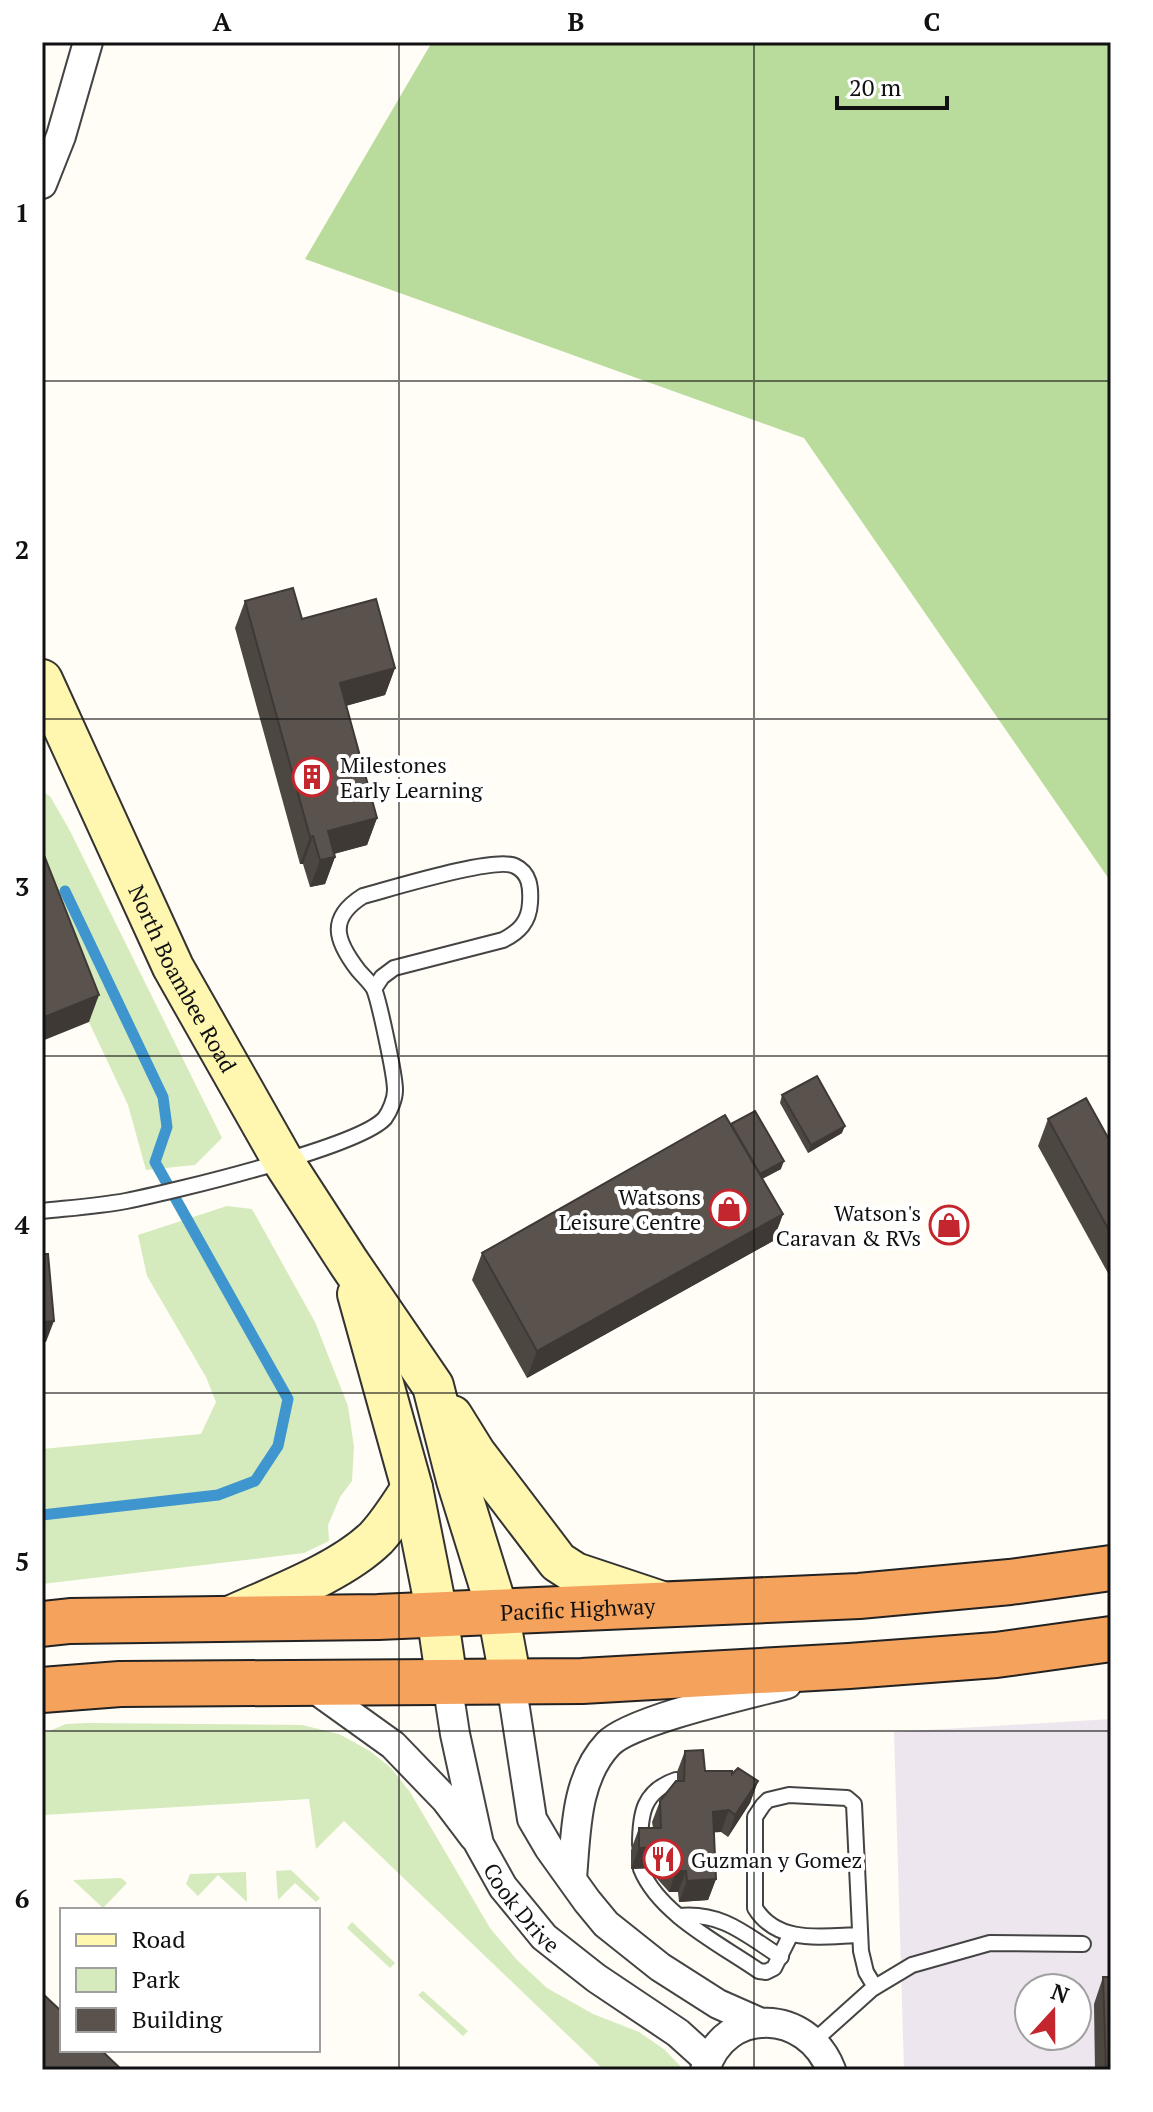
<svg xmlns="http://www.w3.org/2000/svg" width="1153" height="2112" font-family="'PT Serif',serif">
	<rect width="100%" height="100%" fill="#fffdf5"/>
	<path fill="#eee6ef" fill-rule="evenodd" d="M 1111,1719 L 1111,2070 L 904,2070 L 894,1732 ZM 1029,1988 L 1077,1988 L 1077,2036 L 1029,2036 Z"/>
	<g fill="#d5ebbd">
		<polygon points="42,792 50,796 70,831 222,1138 195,1165 146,1170 128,1105 89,1022 42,902"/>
		<polygon points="227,1206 252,1209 315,1322 348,1406 354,1447 352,1481 340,1497 328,1525 329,1541 304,1553 42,1584 42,1449 201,1434 216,1402 206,1377 147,1276 138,1235"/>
		<polygon points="88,1723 302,1725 339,1734 370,1751 391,1768 410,1792 490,1928 517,1960 547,1988 593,2014 639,2032 665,2050 684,2070 604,2070 344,1821 316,1849 309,1799 44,1815 45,1845 42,1845 42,1734 66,1724"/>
		<polygon points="291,1870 320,1898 316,1902 295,1883 278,1900 276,1871"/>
		<polygon points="246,1872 247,1902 218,1875 198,1896 186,1884 190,1874"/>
		<polygon points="121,1878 127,1883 103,1908 73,1880"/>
		<polygon points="352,1922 395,1963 390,1968 347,1928"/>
		<polygon points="423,1991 468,2031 463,2036 418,1995"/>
	</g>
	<polygon fill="#b9dc9c" points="432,42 1111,42 1111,882 804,438 305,259"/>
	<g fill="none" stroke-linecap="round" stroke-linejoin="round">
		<polyline stroke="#3f96cf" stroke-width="11" points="42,1515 218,1495 255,1481 278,1446 288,1399 155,1162 167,1127 163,1097 65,891"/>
		<defs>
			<g id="lane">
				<path d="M 42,1211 C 70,1208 99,1206 126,1201 C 171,1192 360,1147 385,1118 C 390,1111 395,1099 395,1090 C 395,1075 379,1001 374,989 C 370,982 363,976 358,970 C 335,940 328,918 363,896 C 390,889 495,856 515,866 C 530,873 531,888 530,903 C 529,922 519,932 503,940 L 394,968 L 382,977 L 374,989"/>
				<path d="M 640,1845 C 640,1814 643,1791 676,1780"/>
				<path d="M 641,1869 C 659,1914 720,1944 759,1971 L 766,1972 L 774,1968 L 791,1934"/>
				<path d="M 679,1916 C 723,1912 746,1935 781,1957"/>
				<path d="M 860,1935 C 823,1936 778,1945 755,1908 L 755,1817 L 763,1805 L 768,1800 L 789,1795 L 847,1798 L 854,1804 L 861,1951 L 866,1972 L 875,1987"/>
				<polyline points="814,2041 872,1989 912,1965 990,1943 1083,1944"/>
			</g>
			<g id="street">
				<polyline points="42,184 61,136 88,42"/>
				<path id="s1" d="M 447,1682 L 455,1734 L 479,1844 L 503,1887 L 544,1937 L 596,1978 L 678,2033 L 708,2060"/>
				<polyline points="511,1682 532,1819 549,1848 587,1901 606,1924 660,1967 718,2004 761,2023"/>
				<polyline points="308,1684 393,1745 446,1800 474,1837"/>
				<path d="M 572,1878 C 576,1833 575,1779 608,1744 C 631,1720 749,1694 787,1684"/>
				<path d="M 705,2070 C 725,2005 808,2009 831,2070"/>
			</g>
			<g id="secondary">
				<path id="s2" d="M 42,680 L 173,967 L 283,1161 L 349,1263 L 433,1386 L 457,1480 L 498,1612 L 511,1682"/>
				<polyline points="358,1294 412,1488 437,1614 447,1682"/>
				<polyline points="452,1416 475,1453 558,1562 575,1573 662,1602"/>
				<path d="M 223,1620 C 270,1598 339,1574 376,1538 C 390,1523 401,1505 412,1488"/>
			</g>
			<g id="highway">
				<path id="s3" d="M 42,1624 L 70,1621 L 378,1617 L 859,1596 L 1010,1582 L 1111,1568"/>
				<polyline points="42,1690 120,1684 582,1681 849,1666 996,1655 1111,1639"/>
			</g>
		</defs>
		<use href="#lane" stroke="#444" stroke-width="18"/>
		<use href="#street" stroke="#444" stroke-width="32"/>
		<use href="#secondary" stroke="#333" stroke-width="44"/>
		<use href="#highway" stroke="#222" stroke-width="48"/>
		<use href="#lane" stroke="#fff" stroke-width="14"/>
		<use href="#street" stroke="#fff" stroke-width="28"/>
		<use href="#secondary" stroke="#fff6b0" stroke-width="40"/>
		<use href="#highway" stroke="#f5a25d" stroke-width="44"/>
	</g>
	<g fill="#4d4742">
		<polygon points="245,601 302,619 395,668 385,695 346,706 377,818 367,845 334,854 335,857 325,884 310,887 303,864 300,864 235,628"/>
		<polygon points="782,1095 842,1133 808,1153 780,1103"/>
		<polygon points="1048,1119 1111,1143 1111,1274 1109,1275 1038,1146"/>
		<polygon points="731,1124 781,1169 762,1179 783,1214 773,1241 527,1378 472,1280 482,1253"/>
		<polygon points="685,1751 705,1771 732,1774 758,1781 750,1803 728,1837 721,1832 714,1832 716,1879 708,1900 679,1902 678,1892 669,1892 653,1874 653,1868 631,1869 631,1850 639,1828 653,1828 652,1822 660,1801 677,1781 677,1772"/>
		<polygon points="1103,1977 1111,2070 1095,2070 1094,2004"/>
	</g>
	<g fill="#3f3936">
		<polygon points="395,668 385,695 330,710 340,683"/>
		<polygon points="377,818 367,845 318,858 328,831"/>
		<polygon points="313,836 303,864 300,864 310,837"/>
		<polygon points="335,857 325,884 310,887 320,860"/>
		<polygon points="99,995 89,1022 42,1041 42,1018"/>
		<polygon points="845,1126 842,1133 808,1153 811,1145"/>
		<polygon points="784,1161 781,1169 747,1187 749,1180"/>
		<polygon points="783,1214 773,1241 527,1378 537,1351"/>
		<polygon points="54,1321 46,1342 42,1342 42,1322"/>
		<polygon points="758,1781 750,1803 728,1837 735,1815"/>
		<polygon points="729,1810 721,1832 706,1833 713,1812"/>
		<polygon points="661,1847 653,1868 631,1869 639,1848"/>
		<polygon points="676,1871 686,1871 678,1892 669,1892"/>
		<polygon points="716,1879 708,1900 679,1902 687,1881"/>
	</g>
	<g fill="#5a524d" stroke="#3f3936" stroke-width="2">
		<polygon points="293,588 302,619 376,599 395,668 340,683 377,818 328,831 335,857 320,860 313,836 310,837 245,601"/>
		<polygon points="42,850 99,995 42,1018"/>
		<polygon points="817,1076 845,1126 811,1145 782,1095"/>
		<polygon points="1086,1098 1111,1143 1111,1234 1048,1119"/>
		<polygon points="755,1111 784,1161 760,1174 731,1124"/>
		<polygon points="725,1115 783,1214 537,1351 482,1253"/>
		<polygon points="42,1254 48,1254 54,1321 42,1322"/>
		<polygon points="703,1750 705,1771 732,1771 732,1774 738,1768 758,1781 735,1815 729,1810 713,1812 716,1879 687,1881 686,1871 676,1871 661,1852 661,1847 639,1848 639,1828 661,1828 660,1801 676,1781 684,1781 685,1751"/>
		<polygon points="1103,1977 1111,1977 1111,2070 1106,2070"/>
		<polygon points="42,1993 62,2012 62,2050 101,2050 122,2070 42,2070"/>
	</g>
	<path fill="none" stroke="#111" stroke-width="2" stroke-opacity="0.55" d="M 399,42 L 399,2070M 754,42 L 754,2070M 42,381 L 1111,381M 42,719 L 1111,719M 42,1056 L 1111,1056M 42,1393 L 1111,1393M 42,1731 L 1111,1731"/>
	<defs>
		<symbol id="building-ring" viewBox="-11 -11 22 22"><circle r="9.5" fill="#fff" stroke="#c4262e" stroke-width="1.5"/><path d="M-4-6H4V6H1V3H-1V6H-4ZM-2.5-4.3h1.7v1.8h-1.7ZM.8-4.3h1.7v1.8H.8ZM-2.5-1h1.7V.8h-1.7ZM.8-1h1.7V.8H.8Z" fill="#c4262e"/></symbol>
		<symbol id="shop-ring" viewBox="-11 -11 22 22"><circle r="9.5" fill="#fff" stroke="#c4262e" stroke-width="1.5"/><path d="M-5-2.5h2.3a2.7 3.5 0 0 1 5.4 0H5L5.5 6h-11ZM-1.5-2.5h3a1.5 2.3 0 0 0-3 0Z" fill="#c4262e"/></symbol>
		<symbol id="restaurant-ring" viewBox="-11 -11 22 22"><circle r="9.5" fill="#fff" stroke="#c4262e" stroke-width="1.5"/><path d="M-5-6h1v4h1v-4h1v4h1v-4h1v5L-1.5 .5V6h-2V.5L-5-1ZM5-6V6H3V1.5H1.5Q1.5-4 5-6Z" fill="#c4262e"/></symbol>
	</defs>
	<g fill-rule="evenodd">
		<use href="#building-ring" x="290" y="755" width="44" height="44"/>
		<use href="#shop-ring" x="707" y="1187" width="44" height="44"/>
		<use href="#shop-ring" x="927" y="1203" width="44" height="44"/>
		<use href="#restaurant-ring" x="641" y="1837" width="44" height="44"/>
	</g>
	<g text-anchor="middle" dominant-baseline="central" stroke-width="8" stroke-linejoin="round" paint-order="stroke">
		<g font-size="22" fill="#111" stroke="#fff" text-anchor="start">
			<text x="340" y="764">Milestones<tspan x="340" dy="25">Early Learning</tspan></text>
			<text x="701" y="1196" text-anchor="end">Watsons<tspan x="701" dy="25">Leisure Centre</tspan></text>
			<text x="921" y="1212" text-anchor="end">Watson's<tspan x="921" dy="25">Caravan &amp; RVs</tspan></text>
			<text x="691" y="1859">Guzman y Gomez</text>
		</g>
		<g font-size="22" fill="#111" stroke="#fff">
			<text stroke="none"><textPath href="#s2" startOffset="330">North Boambee Road</textPath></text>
			<text stroke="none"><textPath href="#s3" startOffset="536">Pacific Highway</textPath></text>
			<text stroke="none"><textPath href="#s1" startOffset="242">Cook Drive</textPath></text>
		</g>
	</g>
	<rect width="1153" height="2112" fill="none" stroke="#ffffff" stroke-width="88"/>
	<rect x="60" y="1908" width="260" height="144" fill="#ffffff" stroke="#a0a0a0" stroke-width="2"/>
	<rect x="76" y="1934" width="40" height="12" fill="#fff6b0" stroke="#a0a0a0" stroke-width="2"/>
	<text x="132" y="1948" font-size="24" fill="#111111">Road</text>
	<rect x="76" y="1968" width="40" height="24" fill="#d5ebbd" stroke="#a0a0a0" stroke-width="2"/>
	<text x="132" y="1988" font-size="24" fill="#111111">Park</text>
	<rect x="76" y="2008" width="40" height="24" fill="#5a524d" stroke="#a0a0a0" stroke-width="2"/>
	<text x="132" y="2028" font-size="24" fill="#111111">Building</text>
	<g transform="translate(1053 2012) rotate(21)"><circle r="38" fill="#ffffff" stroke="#a0a0a0" stroke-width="2"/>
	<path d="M0-6L14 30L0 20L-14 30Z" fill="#c4262e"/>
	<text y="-12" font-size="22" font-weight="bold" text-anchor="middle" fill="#111111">N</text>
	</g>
	<path d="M837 96v12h110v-12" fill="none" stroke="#111111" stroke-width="4"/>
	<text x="849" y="96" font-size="24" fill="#111111" stroke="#ffffff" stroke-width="6" paint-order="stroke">20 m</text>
	<rect x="44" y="44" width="1065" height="2024" fill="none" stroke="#111" stroke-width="3"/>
	<g font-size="26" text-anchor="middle" font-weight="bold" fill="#111">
		<text x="222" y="31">A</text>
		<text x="576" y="31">B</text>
		<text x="932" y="31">C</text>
		<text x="22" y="222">1</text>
		<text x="22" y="559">2</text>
		<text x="22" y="896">3</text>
		<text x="22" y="1234">4</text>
		<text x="22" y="1571">5</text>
		<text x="22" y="1908">6</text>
	</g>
</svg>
